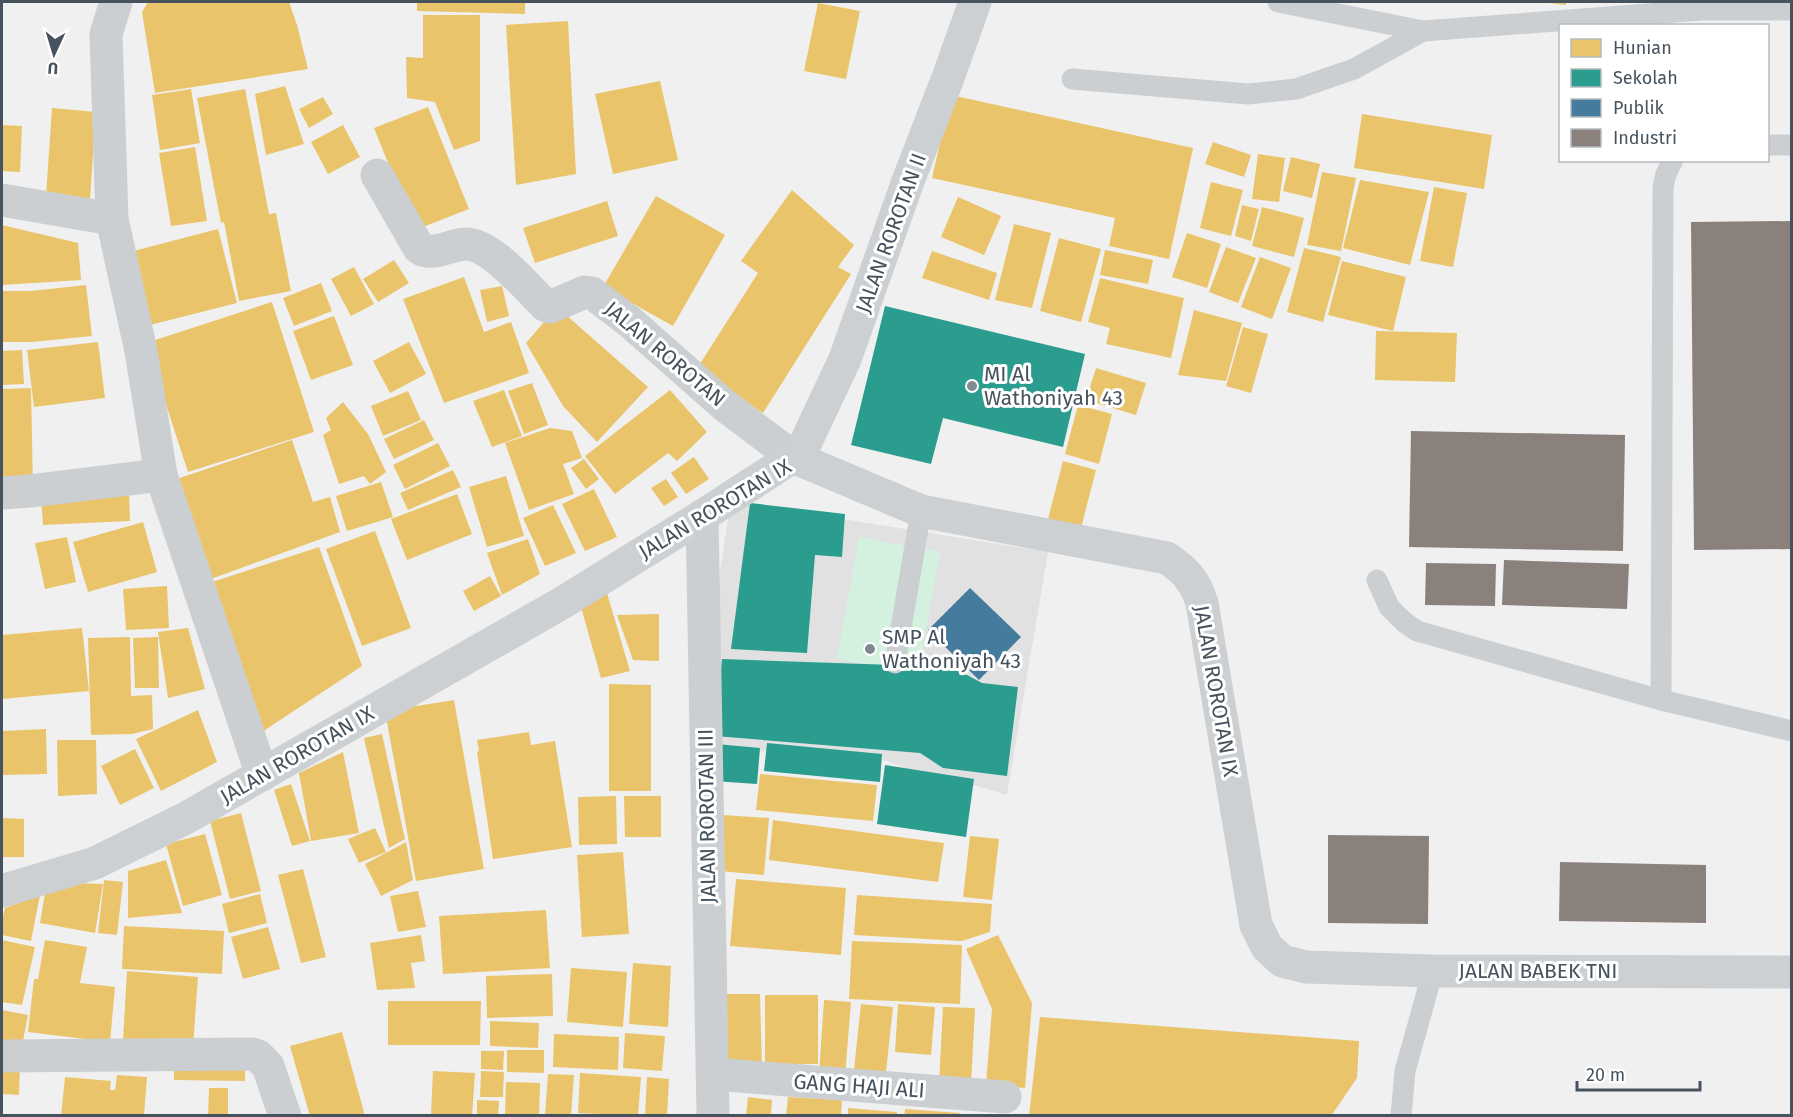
<svg xmlns="http://www.w3.org/2000/svg" width="1793" height="1117" font-family="'Fira Sans',sans-serif">
	<rect width="100%" height="100%" fill="#f1f0f0"/>
	<polygon fill="#e2e1e2" points="731,501 1048,552 1007,795 977,786 930,779 888,761 692,746"/>
	<polygon fill="#d3f1de" points="859,537 940,552 918,673 837,659"/>
	<g fill="#e9c46a">
		<polygon points="148,2 289,2 297,25 308,69 155,93 142,12"/>
		<polygon points="417,2 525,2 525,14 417,11"/>
		<polygon points="1549,2 1566,2 1566,5 1549,3"/>
		<polygon points="818,3 860,11 846,79 804,71"/>
		<polygon points="423,15 480,15 480,141 454,150 435,102 407,98 406,57 423,58"/>
		<polygon points="568,21 576,174 516,185 506,25"/>
		<polygon points="660,81 678,160 613,174 595,94"/>
		<polygon points="285,86 304,144 266,155 255,94"/>
		<polygon points="191,89 200,143 160,150 152,95"/>
		<polygon points="245,89 269,214 276,213 291,291 239,301 224,222 221,223 197,98"/>
		<polygon points="951,95 1193,148 1169,259 1109,246 1115,218 932,178"/>
		<polygon points="323,97 333,114 309,128 299,109"/>
		<polygon points="428,107 469,209 415,230 374,128"/>
		<polygon points="52,108 96,112 90,199 46,196"/>
		<polygon points="1362,114 1492,135 1484,189 1354,168"/>
		<polygon points="2,125 22,126 20,172 2,171"/>
		<polygon points="343,125 360,157 328,174 311,142"/>
		<polygon points="1213,142 1251,155 1244,177 1205,164"/>
		<polygon points="195,147 207,221 171,226 159,153"/>
		<polygon points="1258,154 1285,158 1279,202 1252,199"/>
		<polygon points="1291,157 1320,164 1312,198 1283,191"/>
		<polygon points="1322,172 1356,178 1341,251 1307,245"/>
		<polygon points="1360,180 1429,192 1410,265 1343,248"/>
		<polygon points="1211,182 1243,190 1231,236 1200,228"/>
		<polygon points="1434,187 1467,193 1453,267 1420,261"/>
		<polygon points="792,190 854,245 838,267 851,274 763,413 696,370 758,273 741,261"/>
		<polygon points="656,196 725,235 673,326 603,287"/>
		<polygon points="958,197 1001,216 984,255 941,237"/>
		<polygon points="607,201 618,236 535,263 523,228"/>
		<polygon points="1242,205 1259,209 1251,241 1235,236"/>
		<polygon points="1262,207 1304,218 1294,257 1252,246"/>
		<polygon points="1014,224 1051,233 1032,308 995,300"/>
		<polygon points="2,225 78,243 81,280 2,285"/>
		<polygon points="218,229 237,303 146,326 126,253"/>
		<polygon points="1187,233 1221,244 1207,288 1172,277"/>
		<polygon points="1059,238 1101,249 1081,322 1040,311"/>
		<polygon points="1226,247 1256,258 1238,303 1209,292"/>
		<polygon points="1304,248 1341,257 1323,322 1287,312"/>
		<polygon points="1105,250 1153,260 1148,284 1100,275"/>
		<polygon points="932,251 997,273 989,300 922,278"/>
		<polygon points="1260,257 1291,268 1272,319 1241,307"/>
		<polygon points="394,260 409,283 378,302 363,279"/>
		<polygon points="1342,261 1406,277 1393,331 1328,315"/>
		<polygon points="354,267 374,304 351,316 331,279"/>
		<polygon points="464,277 484,332 511,322 529,373 444,403 403,299"/>
		<polygon points="1100,278 1184,298 1171,358 1106,344 1110,328 1088,322"/>
		<polygon points="321,283 332,311 294,326 283,298"/>
		<polygon points="86,285 92,336 32,342 2,342 2,291 31,291"/>
		<polygon points="502,286 509,316 487,322 480,290"/>
		<polygon points="272,302 314,432 188,472 146,343"/>
		<polygon points="557,307 648,387 597,442 563,406 526,343"/>
		<polygon points="1194,310 1242,323 1226,381 1178,375"/>
		<polygon points="334,316 353,365 311,380 293,331"/>
		<polygon points="1243,327 1268,334 1251,393 1226,386"/>
		<polygon points="1376,331 1457,333 1455,382 1375,380"/>
		<polygon points="98,342 105,398 34,407 27,350"/>
		<polygon points="409,342 426,374 390,393 373,361"/>
		<polygon points="22,350 24,384 2,385 2,351"/>
		<polygon points="1096,368 1146,383 1136,415 1086,400"/>
		<polygon points="532,383 548,425 524,434 508,391"/>
		<polygon points="31,388 33,488 2,489 2,389"/>
		<polygon points="504,390 522,436 492,447 473,401"/>
		<polygon points="670,390 707,432 677,461 668,453 615,494 585,456"/>
		<polygon points="408,391 421,420 383,436 371,406"/>
		<polygon points="343,402 368,434 386,472 370,484 364,476 339,484 323,435 331,430 326,418"/>
		<polygon points="1078,405 1112,414 1099,464 1065,454"/>
		<polygon points="424,420 434,440 394,459 384,439"/>
		<polygon points="550,428 572,431 582,458 563,464 574,494 529,510 505,443"/>
		<polygon points="292,440 313,502 330,497 340,532 200,583 165,483"/>
		<polygon points="438,443 450,466 405,489 393,465"/>
		<polygon points="694,457 709,479 686,494 671,473"/>
		<polygon points="584,459 599,479 586,489 571,468"/>
		<polygon points="1063,461 1096,470 1081,528 1048,519"/>
		<polygon points="453,470 461,487 408,510 400,493"/>
		<polygon points="506,476 524,536 487,547 469,487"/>
		<polygon points="666,479 678,497 664,506 651,488"/>
		<polygon points="381,482 393,517 347,531 336,496"/>
		<polygon points="594,489 617,537 585,551 562,504"/>
		<polygon points="129,493 130,521 43,525 41,497"/>
		<polygon points="457,494 472,534 407,560 391,519"/>
		<polygon points="553,505 576,553 545,566 523,518"/>
		<polygon points="143,522 157,572 88,592 73,542"/>
		<polygon points="375,531 411,628 362,646 326,549"/>
		<polygon points="67,537 76,582 45,589 35,543"/>
		<polygon points="528,539 540,574 502,595 487,553"/>
		<polygon points="319,547 362,666 250,740 203,585"/>
		<polygon points="490,576 501,596 474,611 463,591"/>
		<polygon points="167,586 169,628 126,630 123,589"/>
		<polygon points="607,593 630,671 601,678 579,600"/>
		<polygon points="659,614 659,661 633,660 617,615"/>
		<polygon points="82,628 89,691 2,699 2,635"/>
		<polygon points="188,628 205,689 168,698 158,632"/>
		<polygon points="130,637 131,696 152,695 153,729 132,734 91,735 88,638"/>
		<polygon points="158,637 159,688 135,688 133,638"/>
		<polygon points="609,684 651,685 651,791 609,791"/>
		<polygon points="454,700 484,869 416,881 385,711"/>
		<polygon points="198,710 217,762 161,791 136,739"/>
		<polygon points="46,729 47,774 2,775 2,731"/>
		<polygon points="529,732 531,745 555,741 572,847 493,859 477,752 479,751 477,740"/>
		<polygon points="382,734 405,839 389,848 364,738"/>
		<polygon points="57,740 96,740 97,794 58,796"/>
		<polygon points="135,749 154,788 120,805 101,766"/>
		<polygon points="343,752 359,833 311,841 299,773"/>
		<polygon points="760,774 877,785 873,821 756,810"/>
		<polygon points="291,784 310,841 292,846 274,790"/>
		<polygon points="616,796 617,844 579,845 578,797"/>
		<polygon points="624,796 661,796 661,837 625,837"/>
		<polygon points="241,813 261,891 230,899 210,821"/>
		<polygon points="723,815 769,818 764,875 719,871"/>
		<polygon points="2,818 24,819 24,857 2,857"/>
		<polygon points="773,820 944,843 938,882 769,860"/>
		<polygon points="375,828 386,852 359,863 348,839"/>
		<polygon points="205,834 222,895 183,906 166,844"/>
		<polygon points="970,836 999,839 992,900 963,897"/>
		<polygon points="406,842 413,880 381,896 365,864"/>
		<polygon points="623,852 629,934 582,937 577,855"/>
		<polygon points="166,860 182,913 128,918 128,871"/>
		<polygon points="303,869 326,957 301,963 278,875"/>
		<polygon points="736,879 846,888 841,955 730,946"/>
		<polygon points="104,880 123,882 117,935 98,933"/>
		<polygon points="75,883 103,884 95,933 40,923 45,893"/>
		<polygon points="418,891 426,927 398,932 390,896"/>
		<polygon points="260,894 267,923 229,933 222,904"/>
		<polygon points="40,895 31,941 2,935 2,921 5,908"/>
		<polygon points="857,895 992,904 990,932 962,941 854,935"/>
		<polygon points="546,910 550,968 443,974 439,916"/>
		<polygon points="124,926 224,931 222,974 122,969"/>
		<polygon points="268,927 280,969 243,979 231,937"/>
		<polygon points="421,935 425,961 411,963 415,988 377,990 370,943"/>
		<polygon points="998,935 1032,1003 1025,1088 986,1085 992,1009 966,949"/>
		<polygon points="2,940 35,947 22,1005 2,1002"/>
		<polygon points="45,940 87,947 80,983 115,987 110,1042 28,1032 34,979 38,979"/>
		<polygon points="852,941 962,945 960,1004 849,999"/>
		<polygon points="633,963 671,966 668,1027 629,1024"/>
		<polygon points="571,968 627,972 623,1027 567,1022"/>
		<polygon points="127,971 198,977 193,1046 123,1040"/>
		<polygon points="552,974 553,1016 487,1018 486,976"/>
		<polygon points="726,994 760,994 762,1069 727,1069"/>
		<rect x="765" y="995" width="53" height="69"/>
		<polygon points="824,1000 851,1002 845,1076 819,1074"/>
		<polygon points="388,1001 481,1001 480,1045 388,1045"/>
		<polygon points="861,1004 893,1007 885,1081 853,1079"/>
		<polygon points="898,1004 935,1007 931,1055 895,1052"/>
		<polygon points="943,1007 975,1008 971,1085 939,1083"/>
		<polygon points="2,1010 28,1015 22,1046 2,1043"/>
		<polygon points="1040,1017 1359,1041 1357,1078 1331,1116 1029,1116"/>
		<polygon points="490,1021 539,1023 538,1048 490,1046"/>
		<polygon points="342,1032 365,1116 310,1116 290,1046"/>
		<polygon points="625,1033 665,1036 662,1071 623,1068"/>
		<polygon points="554,1034 619,1037 618,1070 553,1067"/>
		<polygon points="507,1050 544,1050 544,1073 507,1072"/>
		<polygon points="481,1051 504,1051 503,1070 481,1069"/>
		<polygon points="174,1056 245,1057 245,1081 174,1080"/>
		<polygon points="2,1064 20,1065 19,1095 2,1094"/>
		<polygon points="433,1071 475,1073 472,1116 431,1116"/>
		<polygon points="481,1071 504,1072 503,1097 480,1097"/>
		<polygon points="580,1073 641,1077 638,1116 578,1113"/>
		<polygon points="548,1074 574,1075 571,1116 545,1115"/>
		<polygon points="117,1075 147,1077 144,1116 61,1116 65,1077 111,1081 110,1090 115,1090"/>
		<polygon points="647,1077 669,1079 667,1116 645,1116"/>
		<polygon points="506,1082 540,1083 539,1116 505,1116"/>
		<polygon points="209,1088 228,1088 228,1116 208,1116"/>
		<polygon points="748,1097 772,1100 771,1116 746,1116"/>
		<polygon points="788,1097 842,1100 841,1116 786,1116"/>
		<polygon points="477,1100 499,1101 498,1116 477,1116"/>
		<polygon points="848,1108 897,1112 897,1116 848,1116"/>
		<polygon points="905,1109 960,1113 960,1116 904,1116"/>
	</g>
	<g fill="#2a9d8f">
		<polygon points="885,306 1085,354 1063,447 943,418 931,464 851,445"/>
		<polygon points="750,503 845,514 842,557 815,555 807,653 731,649"/>
		<polygon points="722,659 952,667 982,683 1018,687 1007,776 943,768 920,753 715,736"/>
		<polygon points="767,743 882,754 880,782 764,771"/>
		<polygon points="716,744 760,748 757,784 713,781"/>
		<polygon points="885,765 974,779 966,837 877,824"/>
	</g>
	<polygon fill="#457b9d" points="970,588 1021,637 979,680 928,630"/>
	<g fill="#8a817c">
		<polygon points="1792,221 1792,549 1694,550 1691,222"/>
		<polygon points="1411,431 1625,435 1623,551 1409,547"/>
		<polygon points="1504,560 1629,564 1627,609 1502,605"/>
		<polygon points="1426,563 1496,564 1495,606 1425,605"/>
		<polygon points="1328,835 1429,836 1428,924 1328,923"/>
		<polygon points="1560,862 1706,865 1706,923 1559,921"/>
	</g>
	<g fill="none" stroke-linecap="round" stroke-linejoin="round">
		<g stroke="#cccfd1" stroke-width="21">
			<polyline points="1278,2 1423,31 1702,10 1792,10"/>
			<polyline points="1072,79 1248,94 1296,89 1354,69 1423,31"/>
			<polyline points="1768,145 1792,145"/>
			<polyline points="1377,580 1389,607 1404,622 1417,631 1661,700 1792,731"/>
			<polyline points="895,663 921,511"/>
			<polyline points="1661,700 1663,187 1666,174 1673,160"/>
			<polyline points="1401,1116 1405,1071 1433,971"/>
		</g>
		<g stroke="#cccfd1" stroke-width="33">
			<polyline points="116,2 106,34 112,219 141,351 161,475 262,775"/>
			<path d="M 377,175 L 419,248 C 433,257 449,245 465,244 C 491,243 528,289 546,306 L 550,307 L 585,292 L 592,293 L 630,322 L 724,405 L 793,457"/>
			<polyline points="2,200 112,219"/>
			<polyline points="2,493 30,491 161,475"/>
			<polyline points="702,516 713,1116"/>
			<polyline points="2,1056 252,1054 258,1056 268,1066 285,1116"/>
			<polyline points="713,1074 1005,1097"/>
		</g>
		<g stroke="#ccd0d3" stroke-width="33">
			<path d="M 793,457 L 921,511 L 1167,558 C 1186,571 1195,581 1202,603 L 1256,925 L 1267,947 L 1282,961 L 1306,967 L 1433,971 L 1792,972"/>
			<polyline points="2,891 95,863 186,818 562,603 702,516 793,457 805,444 845,359 908,181 949,75 975,2"/>
		</g>
	</g>
	<g fill="#828a91" stroke="#fff" stroke-width="2">
		<circle cx="972" cy="386" r="6"/>
		<circle cx="870" cy="649" r="6"/>
	</g>
	<g text-anchor="middle" dominant-baseline="central" stroke-width="6" stroke-linejoin="round" paint-order="stroke">
		<g font-size="21" fill="#46535e" stroke="#fff">
			<text transform="translate(891 233) rotate(-70)">JALAN ROROTAN II</text>
			<text transform="translate(665 354) rotate(40)">JALAN ROROTAN</text>
			<text transform="translate(715 509) rotate(-31)">JALAN ROROTAN IX</text>
			<text transform="translate(1216 691) rotate(80)">JALAN ROROTAN IX</text>
			<text transform="translate(297 755) rotate(-30)">JALAN ROROTAN IX</text>
			<text transform="translate(707 816) rotate(-91)">JALAN ROROTAN III</text>
			<text x="1538" y="971">JALAN BABEK TNI</text>
			<text transform="translate(859 1086) rotate(4)">GANG HAJI ALI</text>
		</g>
		<g font-size="21" fill="#46535e" stroke="#fff" text-anchor="start">
			<text x="984" y="374">MI Al<tspan x="984" dy="24">Wathoniyah 43</tspan></text>
			<text x="882" y="637">SMP Al<tspan x="882" dy="24">Wathoniyah 43</tspan></text>
		</g>
	</g>
	<rect width="1793" height="1117" fill="none" stroke="#46535e" stroke-width="6"/>
	<rect x="1559" y="24" width="210" height="138" fill="#ffffff" stroke="#b5babf" stroke-width="1.5"/>
	<rect x="1571" y="39" width="30" height="18" fill="#e9c46a" stroke="#b5babf" stroke-width="1.5"/>
	<text x="1613" y="54" font-size="18" fill="#46535e">Hunian</text>
	<rect x="1571" y="69" width="30" height="18" fill="#2a9d8f" stroke="#b5babf" stroke-width="1.5"/>
	<text x="1613" y="84" font-size="18" fill="#46535e">Sekolah</text>
	<rect x="1571" y="99" width="30" height="18" fill="#457b9d" stroke="#b5babf" stroke-width="1.5"/>
	<text x="1613" y="114" font-size="18" fill="#46535e">Publik</text>
	<rect x="1571" y="129" width="30" height="18" fill="#8a817c" stroke="#b5babf" stroke-width="1.5"/>
	<text x="1613" y="144" font-size="18" fill="#46535e">Industri</text>
	<g transform="translate(54 54) rotate(184)" stroke="#ffffff" stroke-width="4.5" paint-order="stroke">
	<path d="M0-4.5L10 22L0 15L-10 22Z" fill="#46535e"/>
	<text y="-9" font-size="16" font-weight="bold" text-anchor="middle" fill="#46535e">U</text>
	</g>
	<path d="M1577 1081v9h123v-9" fill="none" stroke="#46535e" stroke-width="3"/>
	<text x="1586" y="1081" font-size="18" fill="#46535e" stroke="#ffffff" stroke-width="4.5" paint-order="stroke">20 m</text>
</svg>
